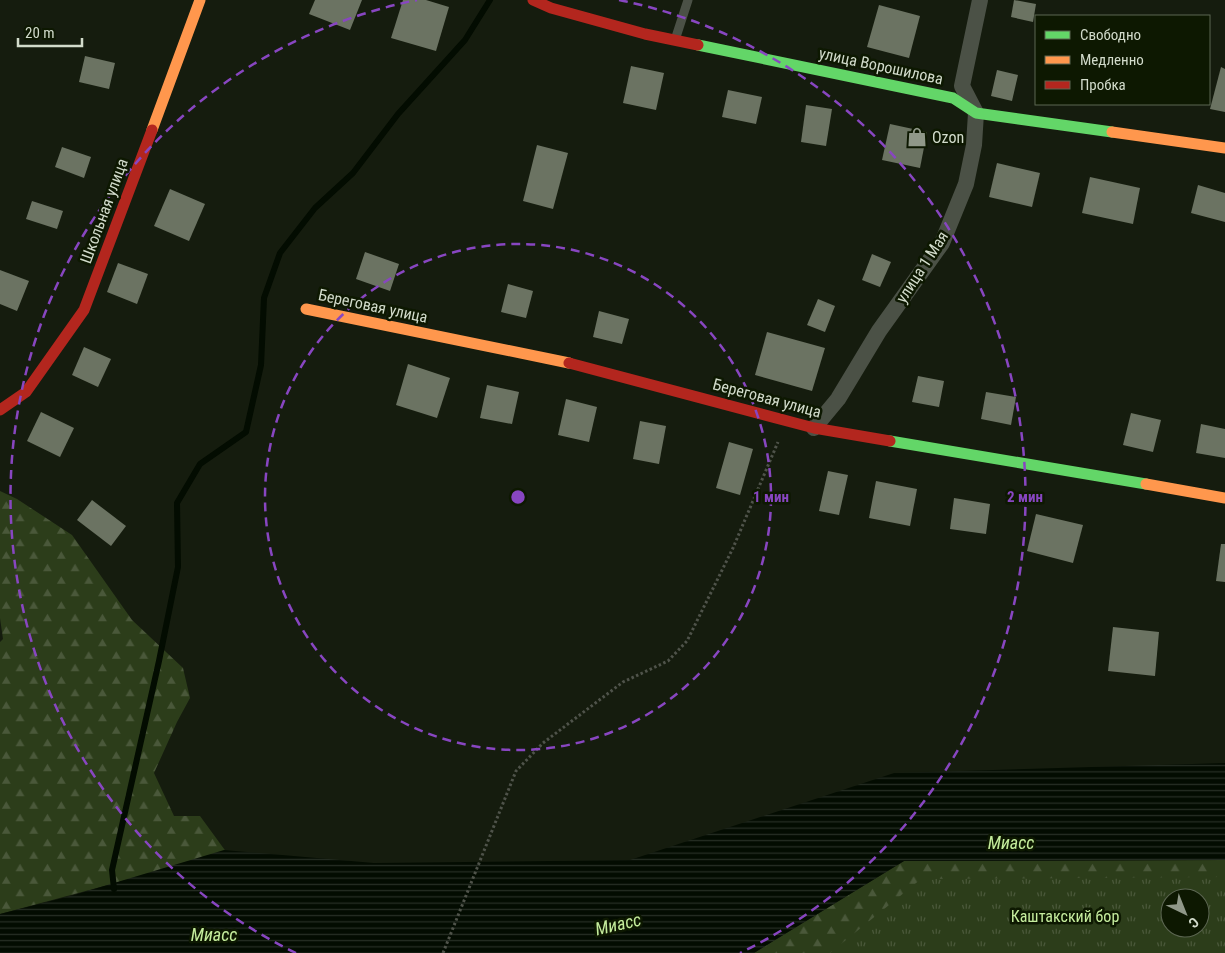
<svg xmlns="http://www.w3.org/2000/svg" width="1225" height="953" font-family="'Roboto Condensed',sans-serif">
	<defs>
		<pattern id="forest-firs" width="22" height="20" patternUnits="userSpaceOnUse" patternTransform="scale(1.25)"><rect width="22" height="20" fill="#2c3d1a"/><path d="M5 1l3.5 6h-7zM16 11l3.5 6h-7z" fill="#4a583a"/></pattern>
		<pattern id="park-tufts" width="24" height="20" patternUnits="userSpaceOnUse" patternTransform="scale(1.25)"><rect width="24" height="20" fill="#2c3d1a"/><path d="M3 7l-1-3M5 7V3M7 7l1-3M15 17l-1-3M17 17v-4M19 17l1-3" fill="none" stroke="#4a583a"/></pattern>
		<pattern id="water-rules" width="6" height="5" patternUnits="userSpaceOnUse" patternTransform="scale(1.25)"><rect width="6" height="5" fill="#030c01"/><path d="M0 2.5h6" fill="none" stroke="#272f25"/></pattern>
	</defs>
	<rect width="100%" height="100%" fill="#151c0e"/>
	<g fill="url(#forest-firs)" fill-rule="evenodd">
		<polygon points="0,491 17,499 72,535 132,620 183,668 190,698 177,722 154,773 174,816 200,816 227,853 0,914 0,642 3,639 0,618"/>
		<path d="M 1225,860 L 1225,953 L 754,953 L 904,861 ZM 1170,898 L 1200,898 L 1200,928 L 1170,928 Z"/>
	</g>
	<path fill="url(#park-tufts)" fill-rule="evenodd" d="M 1225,877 L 1225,953 L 830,953 L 921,879 ZM 1170,898 L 1200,898 L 1200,928 L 1170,928 Z"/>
	<polygon fill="url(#water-rules)" points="1225,763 1225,860 904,861 754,953 0,953 0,914 74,895 224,850 374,863 630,860 894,773"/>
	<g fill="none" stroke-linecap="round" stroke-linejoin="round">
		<polyline stroke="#030c01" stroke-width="6" points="114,889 112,870 159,661 178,567 177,503 200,464 246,432 261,365 264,298 280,253 315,208 353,173 398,114 465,40 490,0"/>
	</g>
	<g fill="#6b7362">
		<polygon points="315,0 362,0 350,30 309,14"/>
		<polygon points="403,0 426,0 449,7 436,51 391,38"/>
		<polygon points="1014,0 1036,4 1033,22 1011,17"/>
		<polygon points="879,5 920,16 909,58 867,47"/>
		<polygon points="85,56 115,63 109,89 79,82"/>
		<polygon points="631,66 664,73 656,110 623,103"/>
		<polygon points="1221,67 1225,69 1225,112 1210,109"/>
		<polygon points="997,70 1018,75 1012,101 991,96"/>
		<polygon points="728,90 762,97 756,124 722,117"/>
		<polygon points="806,105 832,109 826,146 801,142"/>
		<polygon points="890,124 927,132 920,168 882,160"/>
		<polygon points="537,145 568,153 553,209 523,201"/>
		<polygon points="62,147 91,157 84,178 55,167"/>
		<polygon points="997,163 1040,173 1032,207 989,197"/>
		<polygon points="1090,177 1140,188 1133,224 1082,213"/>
		<polygon points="1198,185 1225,193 1225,222 1191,213"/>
		<polygon points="170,189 205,204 189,241 154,226"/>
		<polygon points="32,201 63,211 57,229 26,219"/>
		<polygon points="365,252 399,264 390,291 356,279"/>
		<polygon points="872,254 891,262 880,287 862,280"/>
		<polygon points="118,263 148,274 137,304 107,292"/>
		<polygon points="0,270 29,281 17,311 0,304"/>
		<polygon points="508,284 533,291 526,318 501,312"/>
		<polygon points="818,299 835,306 825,332 807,325"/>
		<polygon points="599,311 629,319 622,344 593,337"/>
		<polygon points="767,332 825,348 812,391 755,375"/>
		<polygon points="84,347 111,359 98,387 72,375"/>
		<polygon points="408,364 450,378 437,418 396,405"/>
		<polygon points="918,376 944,381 939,407 912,402"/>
		<polygon points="487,385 519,392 512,424 480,418"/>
		<polygon points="986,392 1016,397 1011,425 981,419"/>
		<polygon points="566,399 597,407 589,442 558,435"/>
		<polygon points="41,412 74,428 60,457 27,441"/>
		<polygon points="1131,413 1161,420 1153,452 1123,445"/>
		<polygon points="640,421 666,426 659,464 633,459"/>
		<polygon points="1201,424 1225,429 1225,458 1196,453"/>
		<polygon points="729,442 753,449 740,495 716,488"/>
		<polygon points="828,471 848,475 839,515 819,511"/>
		<polygon points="876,481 917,489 910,526 869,518"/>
		<polygon points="954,498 990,504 986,534 950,529"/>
		<polygon points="92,500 126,526 111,546 77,520"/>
		<polygon points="1036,514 1083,525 1073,563 1027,551"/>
		<polygon points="1221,544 1225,544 1225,582 1216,581"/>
		<polygon points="1113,627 1159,632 1155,676 1108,671"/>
	</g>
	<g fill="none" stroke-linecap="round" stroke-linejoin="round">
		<polyline stroke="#4f534a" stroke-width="3" stroke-dasharray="2.5 2.5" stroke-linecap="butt" points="443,953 516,771 543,743 623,682 668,661 687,641 733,548 778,442"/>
		<polyline stroke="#4b5146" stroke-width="9" points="675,40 688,0"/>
		<polyline stroke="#4b5146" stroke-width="16" points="814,428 838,399 879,331 942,243 966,184 974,145 976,113 962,86 980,0"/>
		<g stroke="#63d668" stroke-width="11">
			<polyline points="698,45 953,98 976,113 1112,132"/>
			<polyline points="890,441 1146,484"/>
		</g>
		<g stroke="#ff974d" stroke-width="11">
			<polyline points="152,130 200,0"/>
			<polyline points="1112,132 1225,148"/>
			<polyline points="306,309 569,363"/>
			<polyline points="1146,484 1225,498"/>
		</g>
		<g stroke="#b3261e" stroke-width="11">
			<polyline points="533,0 551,8 645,34 698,45"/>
			<polyline points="569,363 814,428 890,441"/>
			<polyline points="0,410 26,392 84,310 152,130"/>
		</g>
	</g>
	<g fill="none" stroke="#8846c1" stroke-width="2.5" stroke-dasharray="9 6">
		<circle cx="518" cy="497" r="253"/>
		<path d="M296 953A507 507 0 0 1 417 0M619 0A507 507 0 0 1 740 953"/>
	</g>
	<defs>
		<symbol id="shop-bare" viewBox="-9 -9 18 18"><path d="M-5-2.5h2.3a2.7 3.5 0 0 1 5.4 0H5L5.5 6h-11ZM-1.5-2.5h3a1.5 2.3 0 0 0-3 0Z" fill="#909889" stroke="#0d1801" stroke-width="2.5" paint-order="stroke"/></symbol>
	</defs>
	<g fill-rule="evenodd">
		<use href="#shop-bare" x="903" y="123" width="28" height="28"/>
	</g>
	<g text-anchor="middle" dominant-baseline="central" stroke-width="5" stroke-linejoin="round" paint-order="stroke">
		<g font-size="16" fill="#d2dbcb" stroke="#0d1801">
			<text transform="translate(881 66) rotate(12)">улица Ворошилова</text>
			<text transform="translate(104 211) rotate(-70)">Школьная улица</text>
			<text transform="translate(922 267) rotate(-57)">улица 1 Мая</text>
			<text transform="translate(373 306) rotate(12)">Береговая улица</text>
			<text transform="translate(767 398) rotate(15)">Береговая улица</text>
		</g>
		<g font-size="16" fill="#d2dbcb" stroke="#0d1801" text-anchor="start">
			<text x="932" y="137">Ozon</text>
		</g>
		<g font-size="16" fill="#c6ed9e" stroke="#0d1801">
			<text x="1065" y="916">Каштакский бор</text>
		</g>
		<g font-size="18" font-style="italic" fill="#c4ec9c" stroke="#0d1801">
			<text x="1011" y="842">Миасс</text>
			<text transform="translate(618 924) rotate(-13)">Миасс</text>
			<text x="214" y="934">Миасс</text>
		</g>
	</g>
	<circle cx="518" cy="497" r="8" fill="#8846c1" stroke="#0d1801" stroke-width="2.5"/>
	<g font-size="15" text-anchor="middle" font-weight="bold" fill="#8846c1" stroke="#0d1801" stroke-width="5" stroke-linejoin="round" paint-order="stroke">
		<text x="771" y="502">1 мин</text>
		<text x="1025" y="502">2 мин</text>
	</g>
	<rect x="1035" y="15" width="175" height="90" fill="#0d1801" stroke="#5c6652"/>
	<rect x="1045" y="31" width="25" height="8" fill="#63d668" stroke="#5c6652"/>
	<text x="1080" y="40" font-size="15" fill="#d2dbcb">Свободно</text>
	<rect x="1045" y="56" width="25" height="8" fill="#ff974d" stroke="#5c6652"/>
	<text x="1080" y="65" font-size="15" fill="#d2dbcb">Медленно</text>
	<rect x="1045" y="81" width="25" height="8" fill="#b3261e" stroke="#5c6652"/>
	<text x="1080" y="90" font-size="15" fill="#d2dbcb">Пробка</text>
	<g transform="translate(1185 913) rotate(137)"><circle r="24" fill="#0d1801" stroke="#5c6652"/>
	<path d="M0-4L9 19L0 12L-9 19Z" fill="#909889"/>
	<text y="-8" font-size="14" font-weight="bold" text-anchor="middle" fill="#d2dbcb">С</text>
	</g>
	<path d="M18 38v8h64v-8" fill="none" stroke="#d2dbcb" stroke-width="2.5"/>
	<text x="25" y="38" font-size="15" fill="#d2dbcb" stroke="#0d1801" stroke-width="4" paint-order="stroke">20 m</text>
</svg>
